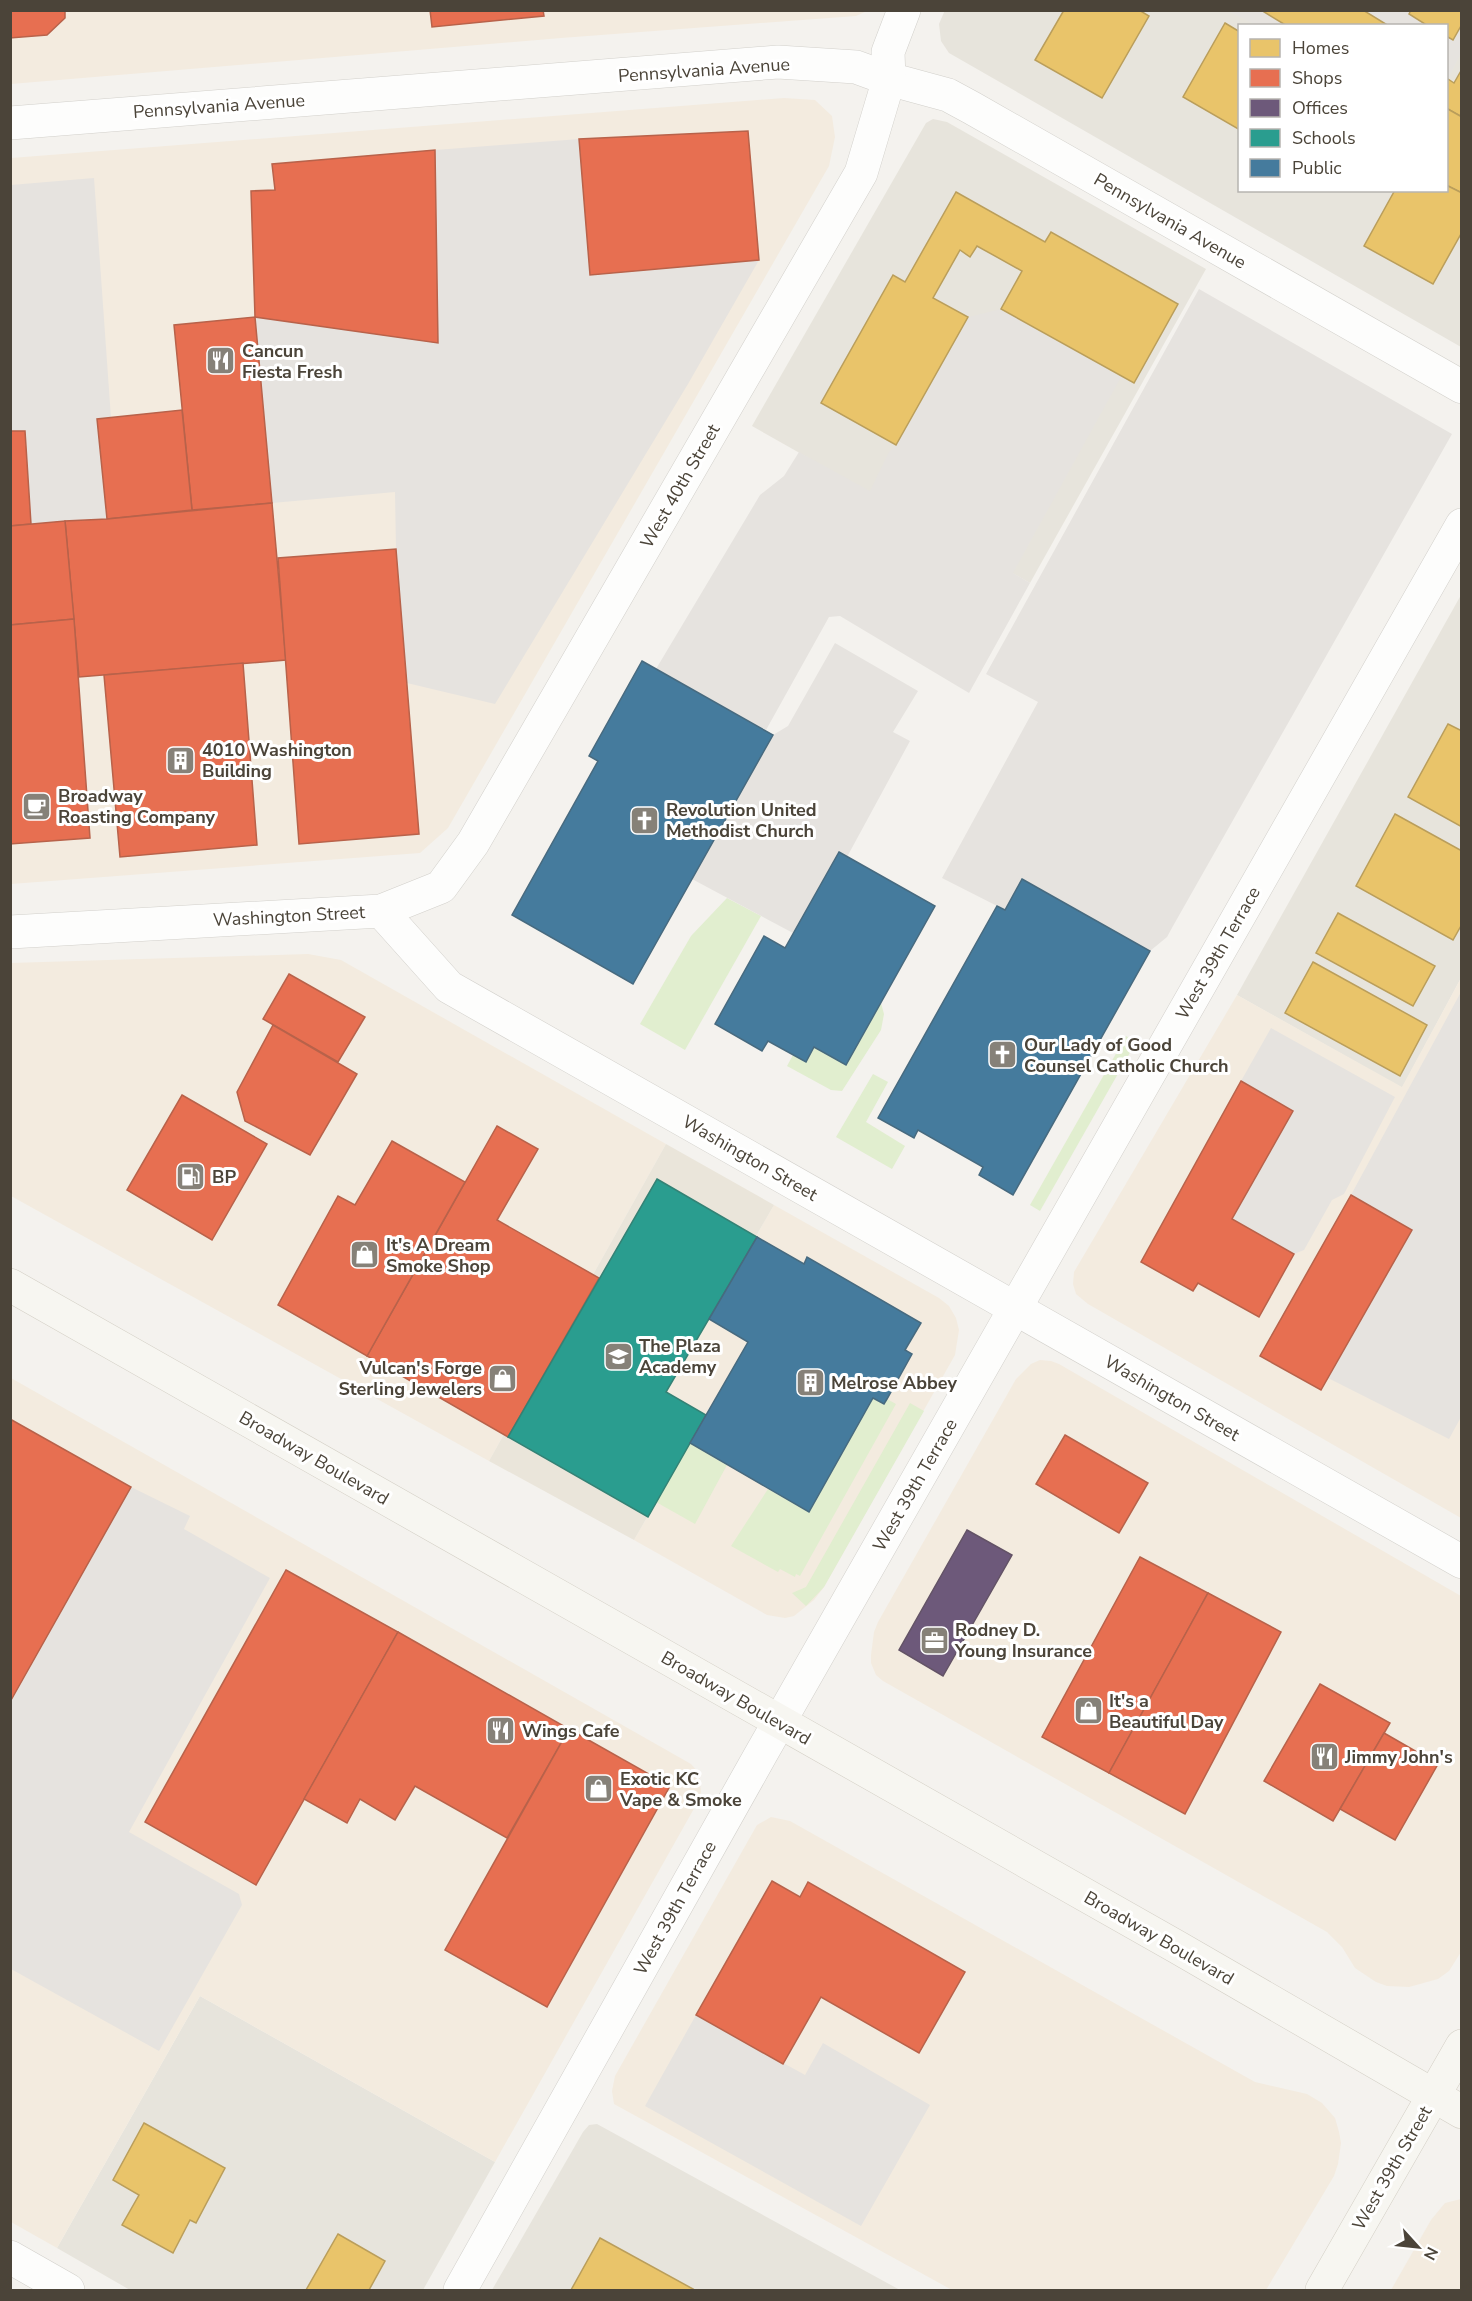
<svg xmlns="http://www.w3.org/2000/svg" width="1472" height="2301" font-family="'Nunito Sans',sans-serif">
	<rect width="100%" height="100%" fill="#f4f2ee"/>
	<g fill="#e7e4dc" fill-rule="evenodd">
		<path d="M 945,10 L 1461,11 L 1461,347 L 949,53 L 941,41 L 939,24 ZM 1240,26 L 1446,26 L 1446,190 L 1240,190 Z"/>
		<polygon points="933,119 947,122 1206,269 1030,583 752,426 926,123"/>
		<polygon points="1461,595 1461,978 1402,1088 1237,995"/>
		<polygon points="200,1996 495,2162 423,2290 130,2290 57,2248"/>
		<polygon points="597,2124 900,2290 492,2290 583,2132 589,2125"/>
	</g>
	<g fill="#f3ebdf">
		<polygon points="11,11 867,11 856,16 561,38 11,84"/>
		<polygon points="784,98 815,100 832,116 835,137 829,166 448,828 420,853 11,884 11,158"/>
		<polygon points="308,954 341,960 666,1144 489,1461 11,1196 10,963"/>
		<polygon points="1461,978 1461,1518 1088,1304 1076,1294 1073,1284 1074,1272 1237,995 1402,1087"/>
		<polygon points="774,1205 939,1298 949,1306 956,1318 959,1330 955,1355 824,1587 814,1600 794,1616 785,1618 767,1615 634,1540 706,1415 666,1392"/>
		<polygon points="1040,1360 1051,1361 1059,1364 1461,1596 1461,1952 1449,1971 1438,1979 1409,1987 1387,1986 1376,1982 1355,1968 1342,1947 1327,1932 883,1681 876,1675 871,1663 871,1655 874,1632 878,1622 1016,1379 1031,1364"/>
		<polygon points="11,1378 691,1764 699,1773 701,1792 696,1805 495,2162 200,1996 57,2248 11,2222"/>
		<polygon points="771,1817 790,1821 1255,2082 1307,2094 1322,2103 1335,2118 1339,2132 1341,2143 1338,2164 1334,2176 1266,2290 952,2290 614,2104 612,2091 615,2076 757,1825"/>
		<polygon points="1461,2199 1461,2290 1391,2290 1431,2220 1445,2203"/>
	</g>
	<polygon fill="#eae5da" points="666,1144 774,1205 666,1392 706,1415 634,1540 489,1461"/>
	<g fill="#e1eecf">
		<polygon points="727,898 761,916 685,1050 640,1024 691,936"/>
		<polygon points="881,1003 884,1014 881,1030 842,1091 831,1090 787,1066 793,1055 806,1062 814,1047 846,1065"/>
		<polygon points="1126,1036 1136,1042 1040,1211 1030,1205"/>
		<polygon points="873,1074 888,1082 866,1122 905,1146 892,1169 836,1137"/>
		<polygon points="873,1398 883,1404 887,1399 896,1404 800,1576 796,1574 795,1577 780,1569 778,1572 731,1546 768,1489 809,1512"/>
		<polygon points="910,1403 924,1411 824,1587 806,1606 792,1593 806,1587"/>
		<polygon points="690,1443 727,1465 695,1524 656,1502"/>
	</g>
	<g fill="#e6e3df">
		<polygon points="1228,11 1461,11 1461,53 1447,81 1446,26 1256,25"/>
		<polygon points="579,139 590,275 759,260 688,384 495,704 407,683 396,549 395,492 272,503 255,317 438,343 435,150"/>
		<polygon points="94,178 111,418 98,419 107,519 31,524 25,431 11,431 11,185"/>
		<polygon points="1199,289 1452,434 1173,926 1167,937 1150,951 1022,879 1005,910 942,878 1038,702 986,674"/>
		<polygon points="1001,309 1121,377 1013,573 1030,583 969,693 840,616 829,617 766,730 656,669 760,495 784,476 799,452 870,491 889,452 896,445 968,317"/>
		<polygon points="835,643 918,691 893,732 910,741 847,857 838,853 793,933 692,879 773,735 788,726"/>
		<polygon points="1461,992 1461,1417 1449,1439 1328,1378 1411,1230 1351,1195"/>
		<polygon points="1271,1028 1395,1097 1344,1194 1332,1200 1304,1250 1294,1254 1232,1220 1293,1111 1241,1081"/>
		<polygon points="131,1487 190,1516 184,1529 270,1578 129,1832 239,1894 242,1905 159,2051 11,1969 11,1702"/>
		<polygon points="696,2015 805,2075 823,2043 930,2105 861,2226 645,2106"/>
	</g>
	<g fill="#e9c46a" stroke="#ba9e5b" stroke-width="1.5">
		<polygon points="1064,10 1139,10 1149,16 1102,98 1035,60"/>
		<polygon points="1261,10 1363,10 1389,26 1287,26"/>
		<polygon points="1411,10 1462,10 1462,24 1453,40 1446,36 1446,26 1428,26 1409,14"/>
		<polygon points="1225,23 1240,32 1240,130 1183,97"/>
		<polygon points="1462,69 1462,117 1446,108 1446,83 1448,79 1454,83"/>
		<polygon points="1446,108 1462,117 1462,193 1446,185"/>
		<polygon points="1446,185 1462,193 1462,232 1433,284 1364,246 1395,190 1446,190"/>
		<polygon points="956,192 1045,242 1051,232 1178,304 1134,383 1001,309 1022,271 977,246 970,257 960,250 933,298 968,317 896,445 821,403 893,275 905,282"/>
		<polygon points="1448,724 1462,731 1462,827 1408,797"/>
		<polygon points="1395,814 1462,851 1462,924 1453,940 1356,886"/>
		<polygon points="1338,913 1435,966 1413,1006 1316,953"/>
		<polygon points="1313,962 1427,1025 1400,1076 1285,1013"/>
		<polygon points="144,2123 225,2168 196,2223 190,2220 173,2253 122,2225 139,2195 113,2180"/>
		<polygon points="338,2234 385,2261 369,2290 306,2290"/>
		<polygon points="600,2238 693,2289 692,2290 571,2290"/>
	</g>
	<g fill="#e76f51" stroke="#b8624a" stroke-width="1.5">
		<polygon points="10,10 65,10 65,18 47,35 10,38"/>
		<polygon points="430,10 543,10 544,16 432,27"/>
		<polygon points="748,131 759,260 590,275 579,139"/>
		<polygon points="435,150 438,343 255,317 251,191 275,190 272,164"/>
		<polygon points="255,317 272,503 192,510 174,325"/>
		<polygon points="182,410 192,510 107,519 97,419"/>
		<polygon points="10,431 25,431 31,524 10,526"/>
		<polygon points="272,503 286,660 79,677 65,521 107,519"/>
		<polygon points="65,521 74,619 10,625 10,526"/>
		<polygon points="396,549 419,834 299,844 278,558"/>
		<polygon points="74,619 90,838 10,844 10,625"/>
		<polygon points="243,663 257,845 120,857 104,675"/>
		<polygon points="289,974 365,1017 338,1062 263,1019"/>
		<polygon points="273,1025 357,1074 310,1155 245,1121 237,1092"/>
		<polygon points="1241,1081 1293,1111 1232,1219 1294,1254 1259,1317 1198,1283 1193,1291 1141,1262"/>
		<polygon points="182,1095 267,1144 212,1240 127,1190"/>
		<polygon points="497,1126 538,1149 497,1220 599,1278 508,1437 367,1356"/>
		<polygon points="392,1141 465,1182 367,1356 278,1305 338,1196 355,1205"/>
		<polygon points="1351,1195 1412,1230 1321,1390 1260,1356"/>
		<polygon points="10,1419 131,1487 10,1702"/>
		<polygon points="1065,1435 1148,1483 1119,1533 1036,1484"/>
		<polygon points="1140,1557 1208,1593 1109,1773 1042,1737"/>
		<polygon points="286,1570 398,1632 256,1885 145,1822"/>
		<polygon points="1208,1593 1281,1632 1185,1814 1109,1773"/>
		<polygon points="398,1632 569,1729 507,1838 415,1786 395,1820 360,1799 347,1823 304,1799"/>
		<polygon points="1320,1684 1390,1723 1333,1821 1264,1781"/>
		<polygon points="569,1729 670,1786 547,2007 445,1950"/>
		<polygon points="1384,1733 1438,1764 1395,1840 1340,1809"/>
		<polygon points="772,1881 800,1897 808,1882 965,1972 919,2053 821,1997 783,2064 696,2015"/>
	</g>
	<polygon fill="#6d597a" stroke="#635366" stroke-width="1.5" points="967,1530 1012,1555 943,1676 899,1650"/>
	<polygon fill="#2a9d8f" stroke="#348275" stroke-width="1.5" points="657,1179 757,1237 666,1392 706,1415 648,1517 508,1437"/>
	<g fill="#457b9d" stroke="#476a7f" stroke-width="1.5">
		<polygon points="642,661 773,735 633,984 512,915 598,761 589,756"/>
		<polygon points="839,852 935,906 846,1065 814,1047 806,1062 768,1041 762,1051 715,1024 764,936 785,948"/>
		<polygon points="1022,879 1150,951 1013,1195 979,1175 983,1167 918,1130 914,1138 878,1118 997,906 1005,910"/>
		<polygon points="757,1237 804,1264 807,1257 921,1323 905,1350 912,1354 887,1399 884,1404 873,1398 809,1512 690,1443 748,1342 709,1319"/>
	</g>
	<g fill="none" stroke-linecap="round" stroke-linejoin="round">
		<defs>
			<g id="minor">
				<polyline points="10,123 778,62 856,67 889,79 948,95 972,108 1462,387"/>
				<polyline points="381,911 449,987 1462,1562"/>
				<polyline points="10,932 381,911 441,887 473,843 861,173 889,79 888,52 904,10"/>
				<polyline points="10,2257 68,2290"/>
				<polyline points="460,2290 761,1754 1462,525"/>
			</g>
			<g id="secondary">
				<polyline points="10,1285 1177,1947 1462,2112"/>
				<polyline points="1322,2290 1462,2046"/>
			</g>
		</defs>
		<use href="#minor" stroke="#d2d0cb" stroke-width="34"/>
		<use href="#secondary" stroke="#d3cfc5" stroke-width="34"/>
		<use href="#minor" stroke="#fdfdfc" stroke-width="33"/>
		<use href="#secondary" stroke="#f7f6f1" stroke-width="33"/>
	</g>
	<defs>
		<symbol id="restaurant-square" viewBox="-11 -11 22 22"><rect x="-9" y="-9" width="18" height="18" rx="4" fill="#868178" stroke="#fff"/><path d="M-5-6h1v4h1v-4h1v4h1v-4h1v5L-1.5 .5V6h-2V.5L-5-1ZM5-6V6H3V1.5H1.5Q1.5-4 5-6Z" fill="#fff"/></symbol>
		<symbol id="building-square" viewBox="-11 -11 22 22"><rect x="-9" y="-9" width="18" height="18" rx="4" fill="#868178" stroke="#fff"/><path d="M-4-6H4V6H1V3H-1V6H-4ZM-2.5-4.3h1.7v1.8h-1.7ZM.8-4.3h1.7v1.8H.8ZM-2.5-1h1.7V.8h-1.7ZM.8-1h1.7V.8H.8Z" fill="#fff"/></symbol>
		<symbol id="cafe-square" viewBox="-11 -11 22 22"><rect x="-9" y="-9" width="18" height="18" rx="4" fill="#868178" stroke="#fff"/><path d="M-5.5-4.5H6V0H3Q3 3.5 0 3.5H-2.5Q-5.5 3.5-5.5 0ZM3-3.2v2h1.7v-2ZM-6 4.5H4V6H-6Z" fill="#fff"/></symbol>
		<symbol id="church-square" viewBox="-11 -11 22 22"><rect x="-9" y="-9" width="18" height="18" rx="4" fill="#868178" stroke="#fff"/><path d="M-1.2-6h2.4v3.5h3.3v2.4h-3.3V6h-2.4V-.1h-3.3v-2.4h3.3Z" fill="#fff"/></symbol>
		<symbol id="fuel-square" viewBox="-11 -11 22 22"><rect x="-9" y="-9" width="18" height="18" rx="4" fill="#868178" stroke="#fff"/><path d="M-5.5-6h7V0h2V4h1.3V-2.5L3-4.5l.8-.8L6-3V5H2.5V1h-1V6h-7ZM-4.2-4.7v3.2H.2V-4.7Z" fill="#fff"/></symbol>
		<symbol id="shop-square" viewBox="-11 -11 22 22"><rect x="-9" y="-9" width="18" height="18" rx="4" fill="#868178" stroke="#fff"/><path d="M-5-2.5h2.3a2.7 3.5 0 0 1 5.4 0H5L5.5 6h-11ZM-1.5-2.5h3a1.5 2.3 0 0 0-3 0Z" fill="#fff"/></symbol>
		<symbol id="school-square" viewBox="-11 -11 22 22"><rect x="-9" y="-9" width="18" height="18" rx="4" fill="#868178" stroke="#fff"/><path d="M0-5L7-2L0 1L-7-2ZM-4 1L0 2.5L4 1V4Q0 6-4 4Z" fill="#fff"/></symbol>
		<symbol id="office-square" viewBox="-11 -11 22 22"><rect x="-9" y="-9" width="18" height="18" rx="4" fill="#868178" stroke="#fff"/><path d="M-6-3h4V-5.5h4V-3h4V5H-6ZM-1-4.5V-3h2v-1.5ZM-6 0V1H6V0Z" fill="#fff"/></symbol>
	</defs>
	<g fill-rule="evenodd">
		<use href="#restaurant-square" x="204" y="344" width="33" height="33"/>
		<use href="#building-square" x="164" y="744" width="33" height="33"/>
		<use href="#cafe-square" x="20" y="790" width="33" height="33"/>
		<use href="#church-square" x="628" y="804" width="33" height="33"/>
		<use href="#church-square" x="986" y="1038" width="33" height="33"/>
		<use href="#fuel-square" x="174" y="1160" width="33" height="33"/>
		<use href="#shop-square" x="348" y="1238" width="33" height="33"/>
		<use href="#school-square" x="602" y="1340" width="33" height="33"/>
		<use href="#shop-square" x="486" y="1362" width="33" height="33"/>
		<use href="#building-square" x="794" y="1366" width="33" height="33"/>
		<use href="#office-square" x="918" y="1624" width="33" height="33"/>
		<use href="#shop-square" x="1072" y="1694" width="33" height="33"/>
		<use href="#restaurant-square" x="484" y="1714" width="33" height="33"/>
		<use href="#restaurant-square" x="1308" y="1740" width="33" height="33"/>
		<use href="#shop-square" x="582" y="1772" width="33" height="33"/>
	</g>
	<g text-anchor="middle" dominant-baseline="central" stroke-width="6" stroke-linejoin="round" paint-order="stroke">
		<g font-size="18" fill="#4b4439" stroke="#fff">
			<text transform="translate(704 70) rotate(-4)">Pennsylvania Avenue</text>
			<text transform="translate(219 106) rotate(-4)">Pennsylvania Avenue</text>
			<text transform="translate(1170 221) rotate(30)">Pennsylvania Avenue</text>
			<text transform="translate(680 486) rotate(-60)">West 40th Street</text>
			<text transform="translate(289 916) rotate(-3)">Washington Street</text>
			<text transform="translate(1218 953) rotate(-60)">West 39th Terrace</text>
			<text transform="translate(750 1158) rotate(30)">Washington Street</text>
			<text transform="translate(1172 1398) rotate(30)">Washington Street</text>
			<text transform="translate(314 1458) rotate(30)">Broadway Boulevard</text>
			<text transform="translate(915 1485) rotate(-60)">West 39th Terrace</text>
			<text transform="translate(736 1698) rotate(30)">Broadway Boulevard</text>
			<text transform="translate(675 1908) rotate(-61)">West 39th Terrace</text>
			<text transform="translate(1159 1938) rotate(30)">Broadway Boulevard</text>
			<text transform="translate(1392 2168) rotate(-60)">West 39th Street</text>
		</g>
		<g font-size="18" font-weight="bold" fill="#4b4439" stroke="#fff" text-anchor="start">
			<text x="242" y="351">Cancun<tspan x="242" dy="21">Fiesta Fresh</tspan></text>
			<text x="202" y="750">4010 Washington<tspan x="202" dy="21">Building</tspan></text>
			<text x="58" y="796">Broadway<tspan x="58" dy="21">Roasting Company</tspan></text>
			<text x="666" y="810">Revolution United<tspan x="666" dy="21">Methodist Church</tspan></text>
			<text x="1024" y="1045">Our Lady of Good<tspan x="1024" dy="21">Counsel Catholic Church</tspan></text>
			<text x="212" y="1177">BP</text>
			<text x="386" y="1245">It's A Dream<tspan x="386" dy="21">Smoke Shop</tspan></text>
			<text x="639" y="1346">The Plaza<tspan x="639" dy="21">Academy</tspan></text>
			<text x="482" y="1368" text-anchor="end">Vulcan's Forge<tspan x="482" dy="21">Sterling Jewelers</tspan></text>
			<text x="831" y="1383">Melrose Abbey</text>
			<text x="955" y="1630">Rodney D.<tspan x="955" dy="21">Young Insurance</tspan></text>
			<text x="1109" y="1701">It's a<tspan x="1109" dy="21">Beautiful Day</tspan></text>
			<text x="522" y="1731">Wings Cafe</text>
			<text x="1345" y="1757">Jimmy John's</text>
			<text x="620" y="1779">Exotic KC<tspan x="620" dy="21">Vape &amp; Smoke</tspan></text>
		</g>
	</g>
	<rect width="1472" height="2301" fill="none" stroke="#4b4439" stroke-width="24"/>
	<rect x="1238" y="24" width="210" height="168" fill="#ffffff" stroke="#b7b4b0" stroke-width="1.5"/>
	<rect x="1250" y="39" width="30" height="18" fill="#e9c46a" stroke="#b7b4b0" stroke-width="1.5"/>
	<text x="1292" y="54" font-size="18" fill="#4b4439">Homes</text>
	<rect x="1250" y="69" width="30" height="18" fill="#e76f51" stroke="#b7b4b0" stroke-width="1.5"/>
	<text x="1292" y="84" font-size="18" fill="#4b4439">Shops</text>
	<rect x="1250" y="99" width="30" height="18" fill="#6d597a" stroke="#b7b4b0" stroke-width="1.5"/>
	<text x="1292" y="114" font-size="18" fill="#4b4439">Offices</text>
	<rect x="1250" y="129" width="30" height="18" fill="#2a9d8f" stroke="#b7b4b0" stroke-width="1.5"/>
	<text x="1292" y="144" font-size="18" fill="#4b4439">Schools</text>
	<rect x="1250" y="159" width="30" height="18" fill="#457b9d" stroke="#b7b4b0" stroke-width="1.5"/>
	<text x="1292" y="174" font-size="18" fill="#4b4439">Public</text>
	<g transform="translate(1418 2247) rotate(117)" stroke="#ffffff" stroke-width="4.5" paint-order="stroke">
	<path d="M0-4.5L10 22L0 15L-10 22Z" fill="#4b4439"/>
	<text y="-9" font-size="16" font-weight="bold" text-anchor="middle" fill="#4b4439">N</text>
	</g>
</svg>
